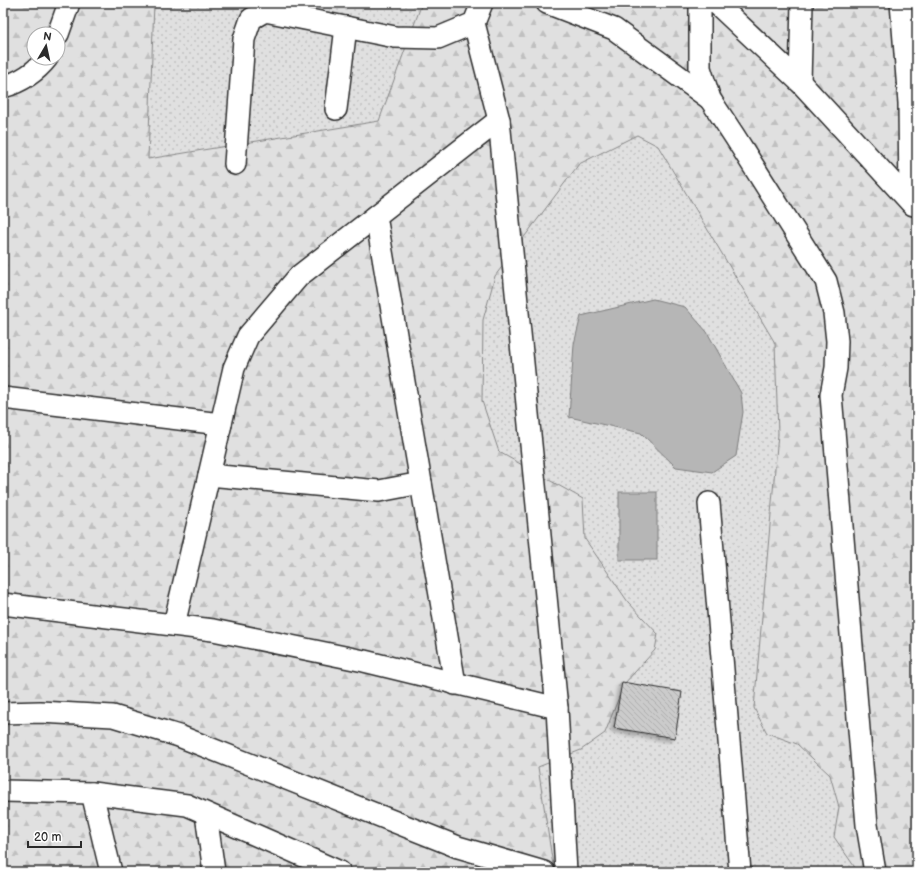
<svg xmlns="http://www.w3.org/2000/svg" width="920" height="875" font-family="'Balsamiq Sans',sans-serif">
	<defs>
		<pattern id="grass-dots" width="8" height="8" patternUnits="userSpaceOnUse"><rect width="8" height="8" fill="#e0e0e0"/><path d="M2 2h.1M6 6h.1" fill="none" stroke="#c0c0c0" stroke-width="1.8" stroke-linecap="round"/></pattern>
		<pattern id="forest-firs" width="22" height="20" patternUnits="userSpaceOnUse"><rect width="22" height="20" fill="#e0e0e0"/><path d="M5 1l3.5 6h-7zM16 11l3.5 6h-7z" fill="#c0c0c0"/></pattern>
		<pattern id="building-back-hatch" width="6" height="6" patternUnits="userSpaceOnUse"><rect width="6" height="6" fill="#cbcbcb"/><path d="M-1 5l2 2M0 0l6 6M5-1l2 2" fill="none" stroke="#aeaeae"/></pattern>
		<filter id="shadow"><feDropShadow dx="-3.5" dy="3.5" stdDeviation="2" flood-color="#0004"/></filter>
	</defs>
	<rect width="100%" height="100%" fill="#fff"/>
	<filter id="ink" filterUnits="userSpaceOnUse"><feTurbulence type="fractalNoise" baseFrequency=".025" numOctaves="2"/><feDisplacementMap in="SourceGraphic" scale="8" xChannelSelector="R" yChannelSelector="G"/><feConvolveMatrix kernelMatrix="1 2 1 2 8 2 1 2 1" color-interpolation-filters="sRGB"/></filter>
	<g filter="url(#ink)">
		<path fill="url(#grass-dots)" stroke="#868686" fill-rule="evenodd" d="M 3,3 L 917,3 L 917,872 L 3,872 ZM 34,34 L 58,34 L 58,58 L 34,58 Z"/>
		<path fill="url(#forest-firs)" stroke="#868686" fill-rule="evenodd" d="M 3,3 L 154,3 L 148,159 L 379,121 L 422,3 L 917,3 L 917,872 L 855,872 L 854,866 L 834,837 L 839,807 L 830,775 L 797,744 L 767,733 L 754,708 L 778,434 L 775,343 L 658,146 L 637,135 L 579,164 L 495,276 L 483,320 L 482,401 L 499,452 L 583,499 L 585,539 L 628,602 L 658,634 L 655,650 L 624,684 L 605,733 L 581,750 L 538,767 L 554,872 L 3,872 ZM 34,34 L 58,34 L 58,58 L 34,58 Z"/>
		<g fill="#b6b6b6" stroke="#7e7e7e">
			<polygon points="653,299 685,307 707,332 741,393 743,412 736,456 712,472 676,467 641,433 569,417 574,344 581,316"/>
			<rect x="619" y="492" width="38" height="68"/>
		</g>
		<polygon fill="url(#building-back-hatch)" stroke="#2b2b2b" filter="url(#shadow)" points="622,682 682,692 675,738 614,728"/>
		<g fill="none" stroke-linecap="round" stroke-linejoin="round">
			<defs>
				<g id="minor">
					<polyline points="547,3 614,29 710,99"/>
					<polyline points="700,3 700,68 710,99 735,137 826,281 834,313 837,341 836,368 831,395 867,825 875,872"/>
					<polyline points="716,3 800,82 802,3"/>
					<polyline points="901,3 909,103 910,201"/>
					<polyline points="474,23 499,120 557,708"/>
					<polyline points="58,34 68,6 68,3"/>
					<polyline points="800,82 913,205"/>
					<path d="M 3,87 C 20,82 36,72 47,58"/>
					<polyline points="336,109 346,27"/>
					<polyline points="235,164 244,39 251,19 265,11 395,37 438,38 474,23 482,3"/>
					<polyline points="376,216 455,684"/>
					<polyline points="3,398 221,424"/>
					<polyline points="209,475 379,491 421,483"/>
					<polyline points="709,503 740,872"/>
					<polyline points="3,604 213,630 364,661 557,708 566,872"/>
					<polyline points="174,625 234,368 248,336 299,276 499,120"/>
					<polyline points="3,713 40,712 113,716 179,736 458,847 544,872"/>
					<polyline points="3,791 92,793 187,805 340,872"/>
					<polyline points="92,793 111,872"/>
					<polyline points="206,814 214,872"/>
				</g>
			</defs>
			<use href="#minor" stroke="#2b2b2b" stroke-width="24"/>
			<use href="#minor" stroke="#fff" stroke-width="21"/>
		</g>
	</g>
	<rect width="920" height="875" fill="none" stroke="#fff" stroke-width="16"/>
	<rect x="8" y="8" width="904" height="859" fill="none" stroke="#2b2b2b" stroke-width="1.5" filter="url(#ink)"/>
	<g transform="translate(46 46) rotate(9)"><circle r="19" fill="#ffffff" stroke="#aaaaaa"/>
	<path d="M0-3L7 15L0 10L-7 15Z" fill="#2b2b2b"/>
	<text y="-6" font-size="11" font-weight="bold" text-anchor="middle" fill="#2b2b2b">N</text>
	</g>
	<path d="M28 841v6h53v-6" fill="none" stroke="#2b2b2b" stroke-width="2"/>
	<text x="34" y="841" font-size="12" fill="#2b2b2b" stroke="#ffffff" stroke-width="3" paint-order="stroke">20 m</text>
</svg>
